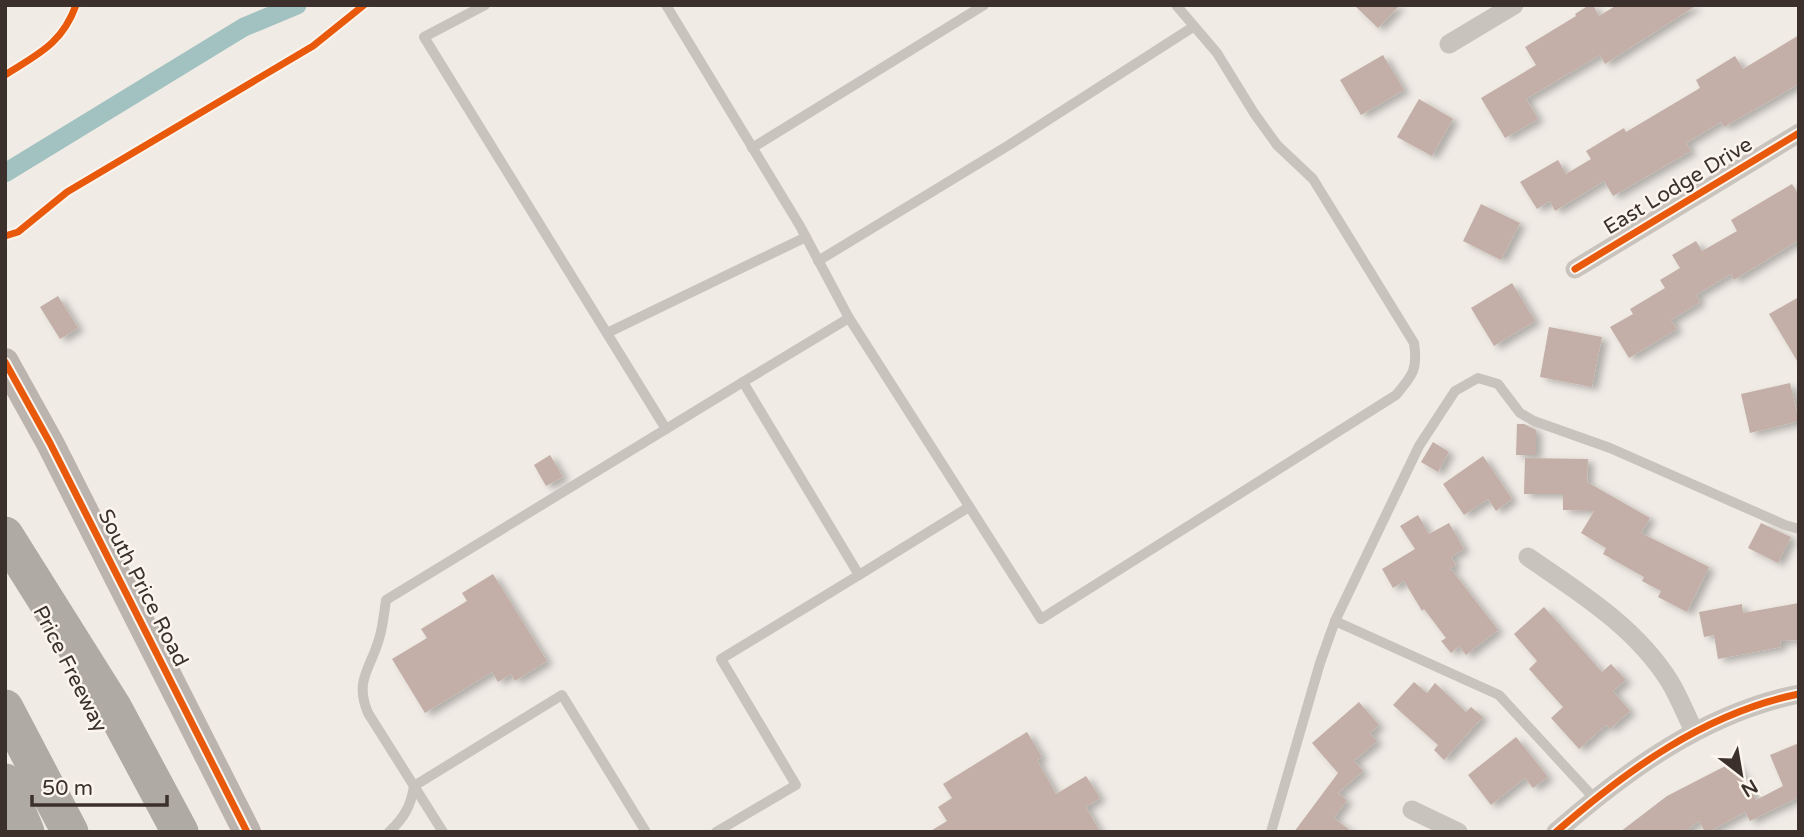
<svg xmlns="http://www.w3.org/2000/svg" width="1804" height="837" font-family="'Varela Round',sans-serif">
	<defs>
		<filter id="shadow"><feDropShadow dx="6" dy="3.5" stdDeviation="3.5" flood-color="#0004"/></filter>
	</defs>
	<rect width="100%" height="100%" fill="#f0ebe5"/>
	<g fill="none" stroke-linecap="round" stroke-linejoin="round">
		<polyline stroke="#a1c2c1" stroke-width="19" points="5,173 244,27 297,5"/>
	</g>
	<g fill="#c3afa7" filter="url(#shadow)">
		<polygon points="1354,5 1400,5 1378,28"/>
		<polygon points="1589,5 1593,5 1599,16 1617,5 1697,5 1605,64 1600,55 1526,99 1538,119 1505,138 1481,98 1536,65 1525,47 1576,16 1575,14"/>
		<polygon points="1799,35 1799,84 1724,127 1721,122 1686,143 1691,151 1613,196 1604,181 1555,211 1550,201 1537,209 1520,182 1558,160 1566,174 1591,159 1586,151 1624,128 1626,132 1700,88 1696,80 1735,56 1743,69"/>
		<polygon points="1383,55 1404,90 1361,115 1340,80"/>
		<polygon points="1419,99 1453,119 1432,156 1397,137"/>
		<polygon points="1792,184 1799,195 1799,240 1734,280 1731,274 1696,295 1700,302 1671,320 1677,329 1629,358 1610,327 1633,314 1630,309 1665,288 1660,280 1680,268 1672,255 1696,241 1702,251 1737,231 1731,220"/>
		<polygon points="1481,204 1520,223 1501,260 1463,241"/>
		<polygon points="1512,283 1535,321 1494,346 1471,308"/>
		<polygon points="58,296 78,328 60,339 40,307"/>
		<polygon points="1799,297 1799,364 1769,314"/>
		<polygon points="1549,327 1602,337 1592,387 1540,377"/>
		<polygon points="1790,383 1799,421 1750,433 1741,394"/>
		<polygon points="1517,424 1524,424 1536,430 1536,455 1516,455"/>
		<polygon points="1433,442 1449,452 1438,472 1421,462"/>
		<polygon points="550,455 563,477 546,486 534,465"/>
		<polygon points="1483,456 1512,499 1496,511 1488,499 1464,515 1443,484"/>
		<polygon points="1525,458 1588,459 1587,482 1650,518 1641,533 1709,567 1687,612 1658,597 1661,591 1642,581 1644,577 1603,554 1606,548 1581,533 1594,511 1563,510 1563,494 1524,494"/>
		<polygon points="1418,515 1429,534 1449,523 1464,549 1451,557 1456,565 1450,568 1498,630 1466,655 1459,646 1451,653 1441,641 1446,638 1424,609 1422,611 1404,581 1393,588 1382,569 1415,549 1400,526"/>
		<polygon points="1761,523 1791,537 1778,563 1748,548"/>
		<polygon points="493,574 547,661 515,681 511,674 498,682 492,672 425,713 392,659 427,638 421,629 467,601 462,593"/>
		<polygon points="1799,603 1799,640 1780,641 1781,647 1718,659 1714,635 1704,637 1699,612 1742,604 1743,613"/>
		<polygon points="1544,607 1602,672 1611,664 1626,680 1613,691 1630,711 1610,729 1606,725 1579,749 1551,718 1563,707 1529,669 1537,661 1514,634"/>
		<polygon points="1414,682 1427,693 1435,683 1466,712 1471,707 1483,717 1444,760 1434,750 1438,745 1393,705"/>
		<polygon points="1359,702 1379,725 1370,733 1377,741 1354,761 1363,771 1338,793 1347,800 1334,818 1352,832 1294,832 1338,773 1312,743"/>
		<polygon points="1027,732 1042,757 1037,760 1056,794 1086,776 1100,798 1086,807 1100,832 929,832 947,821 938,807 952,798 943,784"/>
		<polygon points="1516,737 1548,777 1533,788 1525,778 1491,805 1468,775"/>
		<polygon points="1799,743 1799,797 1750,821 1745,812 1709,832 1705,832 1699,821 1684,832 1620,832 1667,796 1735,761 1756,800 1783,786 1770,755"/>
	</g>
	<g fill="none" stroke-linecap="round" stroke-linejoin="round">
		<g stroke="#c9c3be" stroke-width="10">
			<polyline points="485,5 424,37 666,429"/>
			<polyline points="666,5 800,226 849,318"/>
			<path d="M 5,75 C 38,54 62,44 76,5"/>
			<polyline points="752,148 984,5"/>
			<polyline points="818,261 1009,145 1193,27"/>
			<polyline points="607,333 806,237"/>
			<path d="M 743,382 L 849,318 L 1041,619 L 1396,395 C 1413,375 1418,369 1414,343 L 1313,179 L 1277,145 L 1254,113 L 1217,53 L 1176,5"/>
			<polyline points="859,575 969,507"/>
			<polyline points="1335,621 1419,446 1455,391 1478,378 1498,384 1520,413 1534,421 1610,448 1785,525 1799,529"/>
			<path d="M 389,832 C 404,818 411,806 414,786 L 562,695 L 646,832"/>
			<path d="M 443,832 L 368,713 C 354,680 371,668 379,639 C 383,627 384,613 386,600 L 743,382 L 859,575 L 721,659 L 796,785 L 716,832"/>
			<polyline points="1271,832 1320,663 1335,621 1499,695 1594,798"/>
		</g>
		<g stroke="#c9c3be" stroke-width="19">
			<polyline points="1449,44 1514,5"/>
			<polyline points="1575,269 1799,133"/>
			<path d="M 1528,557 C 1579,592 1636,627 1670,682 C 1679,697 1686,715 1694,731"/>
			<polyline points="1412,810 1458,832"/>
			<path d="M 1556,832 C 1627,770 1705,713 1799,694"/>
		</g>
		<polyline stroke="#bab3ae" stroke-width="28" points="5,362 50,443 247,832"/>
		<g stroke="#afaaa4" stroke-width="37">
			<polyline points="5,535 113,707 180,832"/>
			<polyline points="5,708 70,832"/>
			<polyline points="5,782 26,832"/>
		</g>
		<defs>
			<g id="cycleway">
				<path d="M 5,75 C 38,54 62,44 76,5"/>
				<polyline points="5,236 18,232 67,192 313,46 364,5"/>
				<polyline points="1575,269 1799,133"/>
				<polyline points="5,362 50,443 247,832"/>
				<path d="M 1556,832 C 1627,770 1705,713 1799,694"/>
			</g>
		</defs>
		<use href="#cycleway" stroke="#fbf5ee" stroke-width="11"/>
		<use href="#cycleway" stroke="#e8590c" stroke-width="7"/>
	</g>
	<g text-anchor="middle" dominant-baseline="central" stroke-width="5" stroke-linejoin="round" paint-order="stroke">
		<g font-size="21" fill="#3b302b" stroke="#fbf5ee">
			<text transform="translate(1678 186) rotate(-31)">East Lodge Drive</text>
			<text transform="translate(143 588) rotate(63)">South Price Road</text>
			<text transform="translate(70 669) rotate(63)">Price Freeway</text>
		</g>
	</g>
	<rect width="1804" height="837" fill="none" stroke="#3b302b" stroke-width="14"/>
	<g transform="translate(1741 774) rotate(149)" stroke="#fbf5ee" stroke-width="5" paint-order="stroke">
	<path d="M0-5L12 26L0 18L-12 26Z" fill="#3b302b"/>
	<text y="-10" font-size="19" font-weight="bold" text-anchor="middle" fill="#3b302b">N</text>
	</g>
	<path d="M32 795v10h135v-10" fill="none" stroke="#3b302b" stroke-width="3.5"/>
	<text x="42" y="795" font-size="21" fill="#3b302b" stroke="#fbf5ee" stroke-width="5" paint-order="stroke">50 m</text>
</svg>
